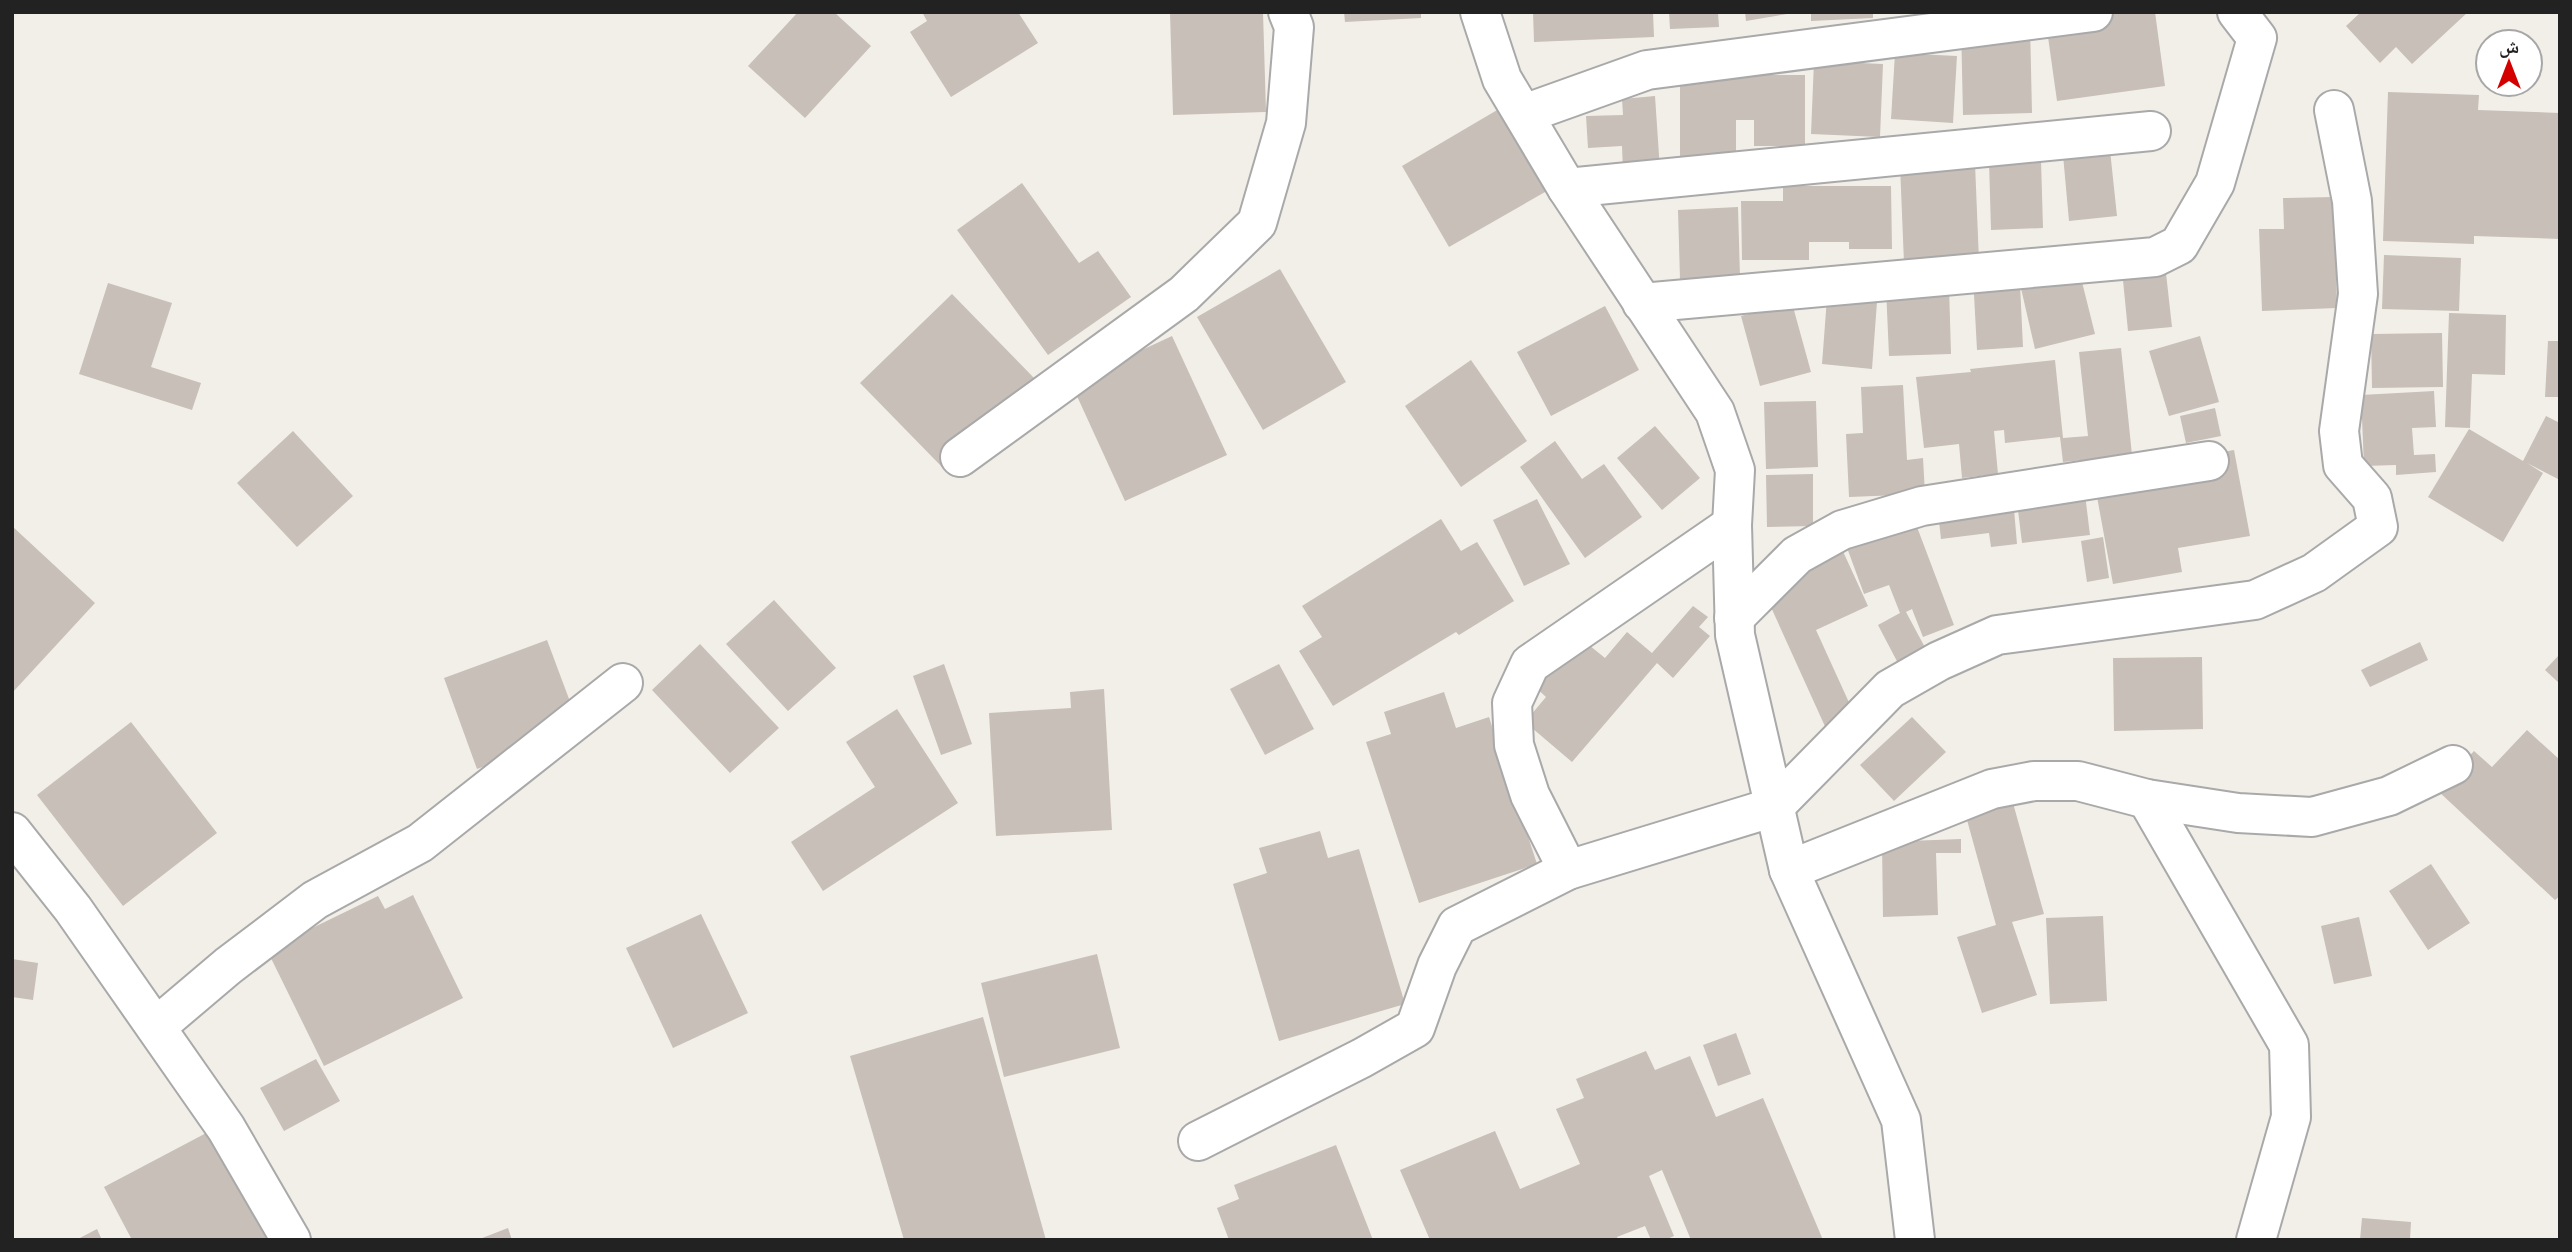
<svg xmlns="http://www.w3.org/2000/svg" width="2572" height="1252" font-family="'Open Sans','Noto Naskh Arabic',sans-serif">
	<rect width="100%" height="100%" fill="#f2efe9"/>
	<g fill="#c7bfb8">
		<polygon points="798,12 834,12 871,46 805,118 748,66"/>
		<polygon points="922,12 1018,12 1038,43 951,97 910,32 927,21"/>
		<polygon points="1170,12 1263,12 1266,112 1173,115"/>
		<polygon points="1344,12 1421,12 1421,18 1345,22"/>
		<polygon points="1533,12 1653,12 1654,37 1534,42"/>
		<polygon points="1669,12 1718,12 1719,27 1670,29"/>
		<polygon points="1745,12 1787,12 1787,14 1746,21"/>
		<polygon points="1811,12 1873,12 1873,18 1811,21"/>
		<polygon points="2095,12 2155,12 2165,86 2057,101 2048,37"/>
		<polygon points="2361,12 2468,12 2412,64 2396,47 2380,63 2346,26"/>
		<polygon points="2030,24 2032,113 1963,115 1961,26"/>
		<polygon points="1895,53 1957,56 1953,123 1891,119"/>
		<polygon points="1814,61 1883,64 1880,137 1811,134"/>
		<polygon points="1680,75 1805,75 1805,146 1754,146 1754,120 1736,120 1736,160 1680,160"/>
		<polygon points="2388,92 2479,95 2478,110 2560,113 2560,239 2474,236 2474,244 2383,241"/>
		<polygon points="1655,96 1660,170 1623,171 1622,146 1588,148 1586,116 1623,115 1622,99"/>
		<polygon points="1504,106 1552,188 1449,247 1402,166"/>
		<polygon points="2110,150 2117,216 2069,221 2063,155"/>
		<polygon points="2041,160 2043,228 1991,230 1989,161"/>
		<polygon points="1975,163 1979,261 1904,263 1900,165"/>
		<polygon points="1022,183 1079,263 1098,251 1131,297 1048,355 957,230"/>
		<polygon points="1783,186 1891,186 1892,249 1849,249 1849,242 1809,242 1809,260 1742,260 1741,201 1783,201"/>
		<polygon points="2334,197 2337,308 2262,311 2259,229 2284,229 2283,198"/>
		<polygon points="1738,207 1740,277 1680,279 1678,210"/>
		<polygon points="2164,255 2172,327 2128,331 2121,260"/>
		<polygon points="2384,255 2461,258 2459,311 2382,309"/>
		<polygon points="2077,262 2095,334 2035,349 2020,284 2023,347 1977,350 1973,276"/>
		<polygon points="1280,269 1346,382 1263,430 1197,317"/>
		<polygon points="108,283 172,303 151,367 201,383 192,410 79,374"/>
		<polygon points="1949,286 1951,354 1889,356 1886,288"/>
		<polygon points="952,294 1035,379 942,467 860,383"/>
		<polygon points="1827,298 1877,302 1872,369 1822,364"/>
		<polygon points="1792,303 1811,372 1760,386 1741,316"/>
		<polygon points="1605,306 1639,370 1551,416 1517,352"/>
		<polygon points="2449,313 2506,315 2505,375 2472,374 2470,428 2445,427"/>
		<polygon points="2442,333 2443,387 2372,388 2371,334"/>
		<polygon points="1172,336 1227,455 1125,501 1071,383"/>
		<polygon points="2200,336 2219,402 2169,416 2149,351"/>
		<polygon points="2548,341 2560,341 2560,397 2545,397"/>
		<polygon points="2121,348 2132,455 2063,462 2060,437 2005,443 2004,430 1994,431 1998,474 1962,478 1959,444 1924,448 1916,377 1971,372 1970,369 2055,360 2063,438 2088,436 2079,352"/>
		<polygon points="1471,360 1527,441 1461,487 1405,406"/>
		<polygon points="1903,385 1907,460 1923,458 1925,494 1849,497 1846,434 1863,433 1861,387"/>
		<polygon points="2434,391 2436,427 2412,428 2414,455 2435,454 2436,472 2396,475 2396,465 2364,466 2361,395"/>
		<polygon points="1816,401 1818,467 1766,469 1764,402"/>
		<polygon points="2215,408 2221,436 2186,443 2180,416"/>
		<polygon points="2546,416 2560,423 2560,476 2558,479 2527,463 2543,473 2503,542 2428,497 2469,429 2523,461"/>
		<polygon points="1655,426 1700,478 1662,510 1617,458"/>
		<polygon points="293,431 353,496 297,547 237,483"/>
		<polygon points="1555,441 1582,479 1604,464 1642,517 1585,558 1520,467"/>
		<polygon points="2234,450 2250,536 2178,548 2182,572 2113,584 2093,475"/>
		<polygon points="1813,474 1813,526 1767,527 1766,475"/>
		<polygon points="2012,486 2017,544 1991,547 1989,533 1941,539 1936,494"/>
		<polygon points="2084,486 2090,535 2022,543 2016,494"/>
		<polygon points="1537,499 1570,564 1524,586 1493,520"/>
		<polygon points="1441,519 1461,551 1477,542 1514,601 1459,635 1456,632 1333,706 1299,651 1322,637 1302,606"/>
		<polygon points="1914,519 1954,625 1923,637 1912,609 1906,612 1928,653 1900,667 1878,625 1900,613 1889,585 1864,594 1846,545"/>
		<polygon points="12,526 95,603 12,693"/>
		<polygon points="2103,537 2109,578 2087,582 2081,541"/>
		<polygon points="1841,547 1868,606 1816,630 1857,720 1828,733 1760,583"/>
		<polygon points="774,600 836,668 788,711 726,644"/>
		<polygon points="1693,606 1708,617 1699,627 1710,636 1673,678 1657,663 1572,762 1525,722 1546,697 1531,683 1574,633 1605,658 1627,632 1652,653"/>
		<polygon points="547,640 581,731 477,769 444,678"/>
		<polygon points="2420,642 2428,660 2370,687 2361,670"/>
		<polygon points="700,644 779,728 730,773 652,690"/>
		<polygon points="2560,654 2560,684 2545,670"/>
		<polygon points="2202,657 2203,729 2114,731 2113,658"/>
		<polygon points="944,664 972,744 941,755 913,676"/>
		<polygon points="1279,664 1314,729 1265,755 1230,689"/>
		<polygon points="1104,689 1112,830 996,836 989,713 1071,708 1070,692"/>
		<polygon points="1444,692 1456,728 1489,717 1537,864 1419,903 1366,742 1391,734 1384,712"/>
		<polygon points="897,709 958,803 823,891 791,842 875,787 846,742"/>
		<polygon points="1912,717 1946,752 1894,801 1860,765"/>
		<polygon points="131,722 217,833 123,906 37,795"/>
		<polygon points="2527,730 2560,760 2560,896 2555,900 2437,790 2474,751 2492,767"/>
		<polygon points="2006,778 2044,914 2012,922 2037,995 1982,1013 1957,937 1996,925 1959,791"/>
		<polygon points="1320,831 1328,858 1359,849 1405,1004 1279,1041 1233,884 1267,873 1259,848"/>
		<polygon points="1961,839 1961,853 1936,853 1938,915 1883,917 1882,842"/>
		<polygon points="2431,864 2470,923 2428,950 2389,891"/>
		<polygon points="413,895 463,998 324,1066 267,950 378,896 385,909"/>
		<polygon points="701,914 748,1013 673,1048 626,948"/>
		<polygon points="2103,916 2107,1001 2050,1004 2046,918"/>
		<polygon points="2359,917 2372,976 2334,984 2321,926"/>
		<polygon points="1097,954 1120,1048 1004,1077 981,983"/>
		<polygon points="12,959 38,963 33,1000 12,997"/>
		<polygon points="983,1017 1046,1240 904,1240 850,1056"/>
		<polygon points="1736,1033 1751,1074 1718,1086 1703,1045"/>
		<polygon points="1646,1051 1655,1070 1690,1056 1716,1117 1763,1098 1823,1240 1691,1240 1662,1170 1649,1176 1674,1236 1665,1240 1651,1240 1645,1226 1617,1237 1618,1240 1430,1240 1400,1170 1495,1131 1520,1189 1580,1164 1556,1109 1584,1098 1576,1079"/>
		<polygon points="316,1059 340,1101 284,1131 260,1088"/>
		<polygon points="210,1131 267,1240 132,1240 104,1187"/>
		<polygon points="1336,1145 1373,1240 1229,1240 1217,1208 1239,1199 1234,1185"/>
		<polygon points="2362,1218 2411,1222 2410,1240 2360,1240"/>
		<polygon points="508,1228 512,1240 477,1240"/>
		<polygon points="97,1229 102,1240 76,1240"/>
	</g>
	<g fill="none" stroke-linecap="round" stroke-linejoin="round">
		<defs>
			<g id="minor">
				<polyline points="1480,12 1502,79 1567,188 1715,412 1735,470 1732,525 1735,635 1789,870 1901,1120 1915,1240"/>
				<polyline points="1524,114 1647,70 2093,12"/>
				<polyline points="1567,188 2151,131"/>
				<polyline points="1642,303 2155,257 2179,245 2215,183 2257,38 2237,12"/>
				<polyline points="960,457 1184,294 1257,223 1286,123 1294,27 1288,12"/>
				<polyline points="1734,618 1797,555 1842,530 1922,506 2209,461"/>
				<polyline points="2147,799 2289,1045 2291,1117 2256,1240"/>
				<polyline points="12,832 73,909 226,1128 291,1240"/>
				<polyline points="1568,870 1530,795 1514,745 1512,703 1530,664 1732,525"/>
				<polyline points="1789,870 1992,789 2034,781 2078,781 2147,799 2238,813 2312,817 2389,796 2453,765"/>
				<polyline points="156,1027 228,966 315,900 420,843 623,683"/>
				<polyline points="1198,1141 1362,1058 1415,1028 1437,966 1457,926 1568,870 1774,807 1890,689 1939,661 1997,635 2255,600 2314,573 2378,527 2372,498 2343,465 2339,431 2358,294 2352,201 2334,110"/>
			</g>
		</defs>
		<use href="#minor" stroke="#a9a9a9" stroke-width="42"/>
		<use href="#minor" stroke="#fff" stroke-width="38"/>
	</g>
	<rect width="2572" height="1252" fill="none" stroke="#222222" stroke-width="28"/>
	<g transform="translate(2509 63)"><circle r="33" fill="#ffffff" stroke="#a7a7a7" stroke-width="2"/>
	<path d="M0-5L12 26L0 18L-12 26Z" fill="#d40000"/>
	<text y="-10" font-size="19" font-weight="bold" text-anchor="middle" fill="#222222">ش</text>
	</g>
</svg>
